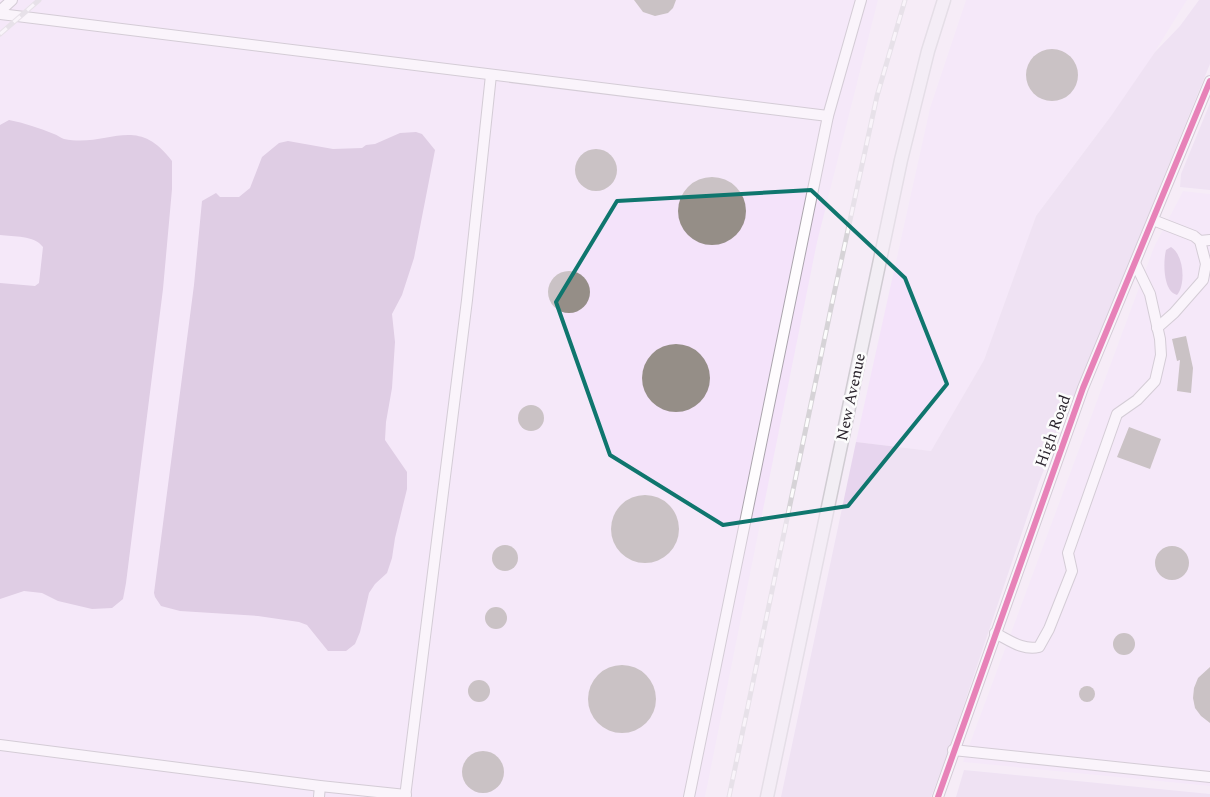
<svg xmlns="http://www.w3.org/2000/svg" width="1210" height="797" font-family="Spectral,serif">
	<rect width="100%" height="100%" fill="#f5ecf7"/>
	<g fill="#f4e3fa">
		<polygon points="0,0 878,0 817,242 705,797 0,797"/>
		<polygon points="966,0 1187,0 1135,84 1036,216 984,360 931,451 856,442 930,108"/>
		<polygon points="1183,191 1210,194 1210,786 963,762 1154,247"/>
	</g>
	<g fill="#e7d5ee">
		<polygon points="1199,0 1210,0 1210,64 1039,482 948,752 931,797 781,797 856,442 931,451 984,360 1036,216 1111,116 1155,52 1180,26"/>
		<polygon points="1210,103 1210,190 1180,187 1181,174"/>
		<polygon points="964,770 1210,794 1210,797 956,797"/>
	</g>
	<g fill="#c3a6cc">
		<path d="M 9,120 C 24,123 40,128 54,134 C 57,135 61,138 64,139 C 109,148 136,113 172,161 L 172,189 L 163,289 L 126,583 L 123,599 L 112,608 L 92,609 L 58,601 L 42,593 L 24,591 L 0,599 L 0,283 L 35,286 L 39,283 L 43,247 C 34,235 14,237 0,235 L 0,125 Z"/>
		<polygon points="416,132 422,134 435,150 414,258 402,295 392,314 395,342 392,388 386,422 385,440 407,472 407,489 395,538 392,558 387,573 375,584 369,593 360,632 355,644 346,651 328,651 307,625 299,622 258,616 180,611 161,606 155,597 154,593 194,285 202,201 216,193 220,197 239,197 250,188 262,157 279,143 288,141 333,149 362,148 366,145 375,144 400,133"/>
		<path d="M 1171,247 C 1184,255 1186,284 1177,295 C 1163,292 1163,262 1166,250 Z"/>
	</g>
	<g fill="#958e87">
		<polygon points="634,0 676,0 673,8 668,13 655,16 643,12"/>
		<circle cx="1052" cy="75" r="26"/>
		<circle cx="596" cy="170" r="21"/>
		<circle cx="712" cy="211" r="34"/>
		<circle cx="569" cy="292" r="21"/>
		<polygon points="1186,336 1193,368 1191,393 1177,391 1180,360 1177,361 1172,339"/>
		<circle cx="676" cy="378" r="34"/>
		<circle cx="531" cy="418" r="13"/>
		<polygon points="1129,427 1161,439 1150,469 1117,457"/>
		<circle cx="645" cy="529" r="34"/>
		<circle cx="505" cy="558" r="13"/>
		<circle cx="1172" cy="563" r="17"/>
		<circle cx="496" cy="618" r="11"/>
		<circle cx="1124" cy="644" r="11"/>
		<circle cx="622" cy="699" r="34"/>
		<polygon points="1210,667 1210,723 1201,716 1195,708 1193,698 1194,688 1198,678"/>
		<circle cx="479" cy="691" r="11"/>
		<circle cx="1087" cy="694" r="8"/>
		<circle cx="483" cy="772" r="21"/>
	</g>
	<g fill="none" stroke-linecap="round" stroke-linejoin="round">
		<defs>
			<g id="minor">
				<polyline points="0,11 12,0"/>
				<polyline points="0,14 828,116"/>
				<polyline points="1153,220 1194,236 1200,241 1206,264 1203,280 1174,313 1157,328"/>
				<polyline points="1200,241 1210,240"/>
				<path d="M 995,633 C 1009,640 1023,651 1039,647 L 1049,629 L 1072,571 L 1068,553 L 1117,414 L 1137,400 L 1155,381 L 1161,355 L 1160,339 L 1150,294 L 1135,263"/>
				<polyline points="0,745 320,786 406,795"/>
				<polyline points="953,750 1210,777"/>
				<polyline points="319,797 320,786"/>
				<polyline points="405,797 467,300 491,75"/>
				<polyline points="689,797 828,116 861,0"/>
				<polyline points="938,797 1083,388 1210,81"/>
			</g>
			<polyline id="major" points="767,797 901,160 928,51 944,0"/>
		</defs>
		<use href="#minor" stroke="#aba4ad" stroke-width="12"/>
		<use href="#major" stroke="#d0ccd2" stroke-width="15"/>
		<use href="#minor" stroke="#fefcfe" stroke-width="10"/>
		<use href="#major" stroke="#f2eef4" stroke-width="12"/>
		<defs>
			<g id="rail">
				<polyline points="0,34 39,0"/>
				<polyline points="729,797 831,308 877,96 905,0"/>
			</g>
		</defs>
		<use href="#rail" stroke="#d6d3d7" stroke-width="5"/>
		<use href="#rail" stroke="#fcfcfc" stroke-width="3" stroke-dasharray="9" stroke-linecap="butt"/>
		<defs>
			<polyline id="cycleway" points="938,797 1083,388 1210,81"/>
		</defs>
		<use href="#cycleway" stroke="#fcfcfc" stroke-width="9"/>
		<use href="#cycleway" stroke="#d6006c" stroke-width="6"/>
	</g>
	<path d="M0 0H1210V797H0ZM 811,190 L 905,278 L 947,384 L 848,506 L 723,525 L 610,455 L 556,302 L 617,201 Z" fill="#f5ecf7" fill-opacity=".55" fill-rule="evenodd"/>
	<path fill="none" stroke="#0f766e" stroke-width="4" stroke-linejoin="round" d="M 811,190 L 905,278 L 947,384 L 848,506 L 723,525 L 610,455 L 556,302 L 617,201 Z"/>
	<g text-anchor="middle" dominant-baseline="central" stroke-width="5" stroke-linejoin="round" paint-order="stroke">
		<g font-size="16" fill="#2a232c" stroke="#fcfcfc">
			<text transform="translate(851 397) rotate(-78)">New Avenue</text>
			<text transform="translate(1053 431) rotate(-70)">High Road</text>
		</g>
	</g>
</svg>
